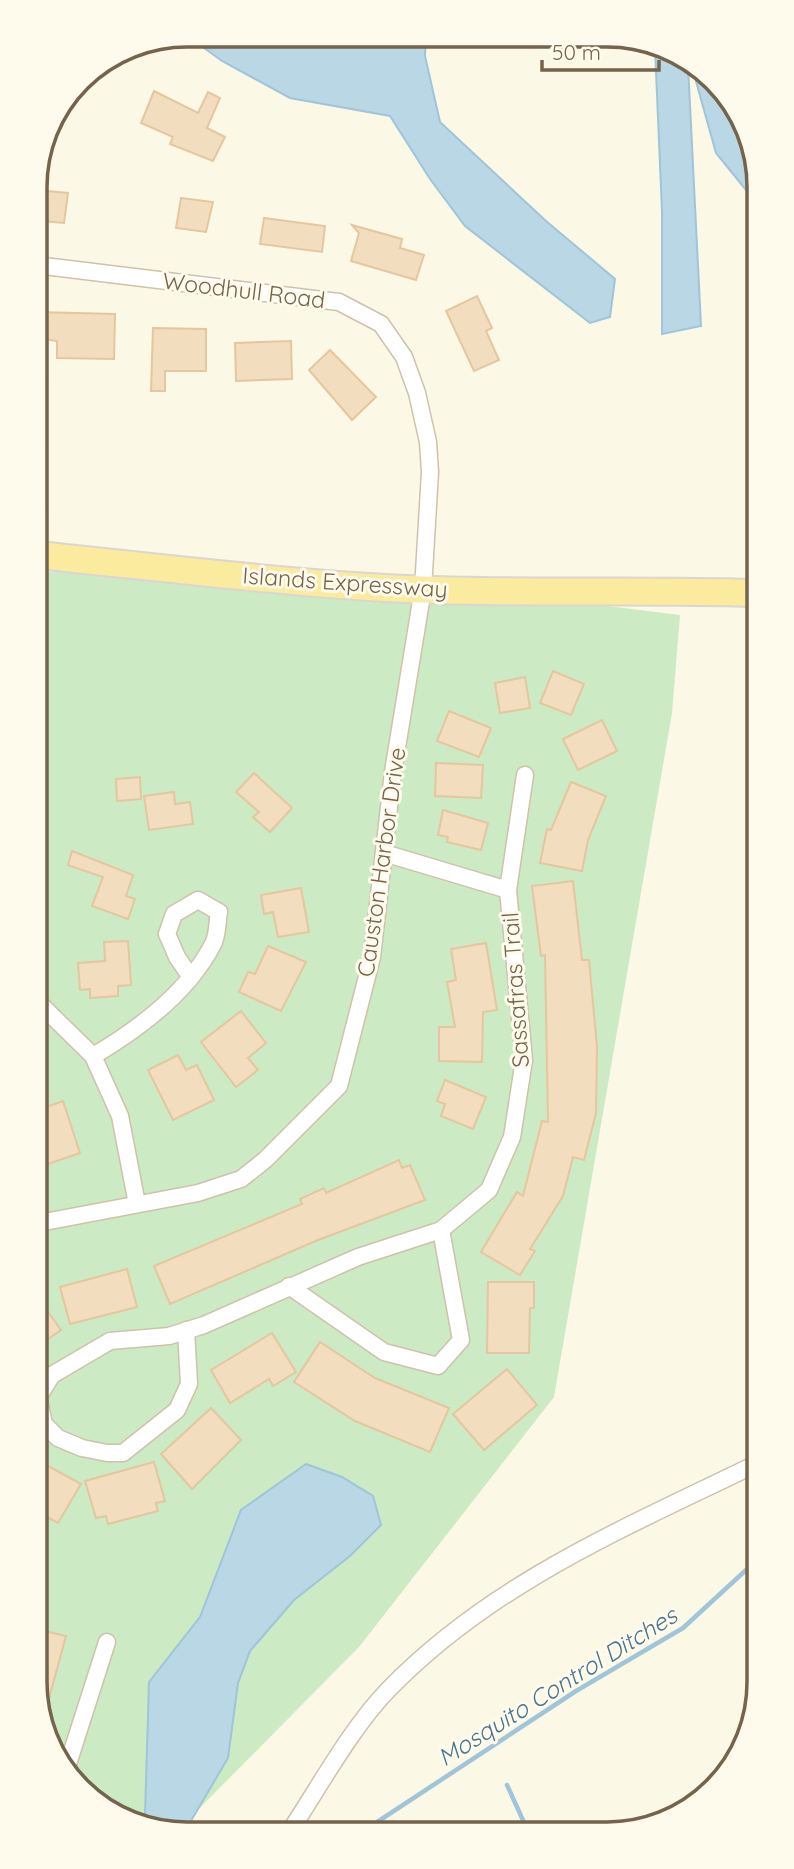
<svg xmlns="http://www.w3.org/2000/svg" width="794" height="1869" font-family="Quicksand,sans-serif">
	<rect width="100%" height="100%" fill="#fcf8e6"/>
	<polygon fill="#cceac4" points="37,571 534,597 680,615 672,713 554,1397 359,1647 177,1831 158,1831 80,1790 40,1721"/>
	<g fill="#bad7e6" stroke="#a0c4d8" stroke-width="2">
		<polygon points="186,35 426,37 425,56 440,122 546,221 615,279 610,317 590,323 465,226 430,179 390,116 290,98 222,61"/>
		<polygon points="655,48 688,65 701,326 662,334 662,211"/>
		<polygon points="692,67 714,79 754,148 754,200 716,153"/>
		<polygon points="306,1464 342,1477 373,1496 381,1525 350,1556 294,1600 250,1651 238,1683 228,1758 185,1831 158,1831 148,1826 145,1816 149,1682 200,1617 241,1510"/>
	</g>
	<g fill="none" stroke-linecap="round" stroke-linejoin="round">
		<g stroke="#a0c4d8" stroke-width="4.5">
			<polyline points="507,1785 527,1829"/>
			<polyline points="365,1830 576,1691 683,1628 758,1559"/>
		</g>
	</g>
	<g fill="#f2ddbe" stroke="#e4c79e" stroke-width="2">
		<polygon points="154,91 198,113 208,92 220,98 207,128 225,137 213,161 170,144 173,137 141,123"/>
		<polygon points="35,190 68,193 64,223 43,221 44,215 35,214"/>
		<polygon points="181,198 213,202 206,232 176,228"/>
		<polygon points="264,218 325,226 322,252 260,244"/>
		<polygon points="352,225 402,239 400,248 424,255 416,280 351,261 359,233"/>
		<polygon points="477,296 492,328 486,331 499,360 474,371 446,311"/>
		<polygon points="36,312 115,314 114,359 57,358 57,341 36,338"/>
		<polygon points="153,328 206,329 206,371 165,371 165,391 151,391"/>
		<polygon points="291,341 292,379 236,381 235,343"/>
		<polygon points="330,350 376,397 352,420 309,370"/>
		<polygon points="553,671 584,684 571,715 540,703"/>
		<polygon points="525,677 530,708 500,713 495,683"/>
		<polygon points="449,711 491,728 479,757 437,741"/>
		<polygon points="602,720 617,751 578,770 563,739"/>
		<polygon points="436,763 483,765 481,798 435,796"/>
		<polygon points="254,773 292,808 270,832 253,817 259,812 236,792"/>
		<polygon points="140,777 141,799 117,801 116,779"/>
		<polygon points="571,782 606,796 588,840 582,871 540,863 547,829 551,830"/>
		<polygon points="174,792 175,804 190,802 193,824 149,830 144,796"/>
		<polygon points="443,810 488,823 481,850 447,842 448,837 438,835"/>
		<polygon points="72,851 133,875 126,896 135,899 128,919 92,906 103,877 68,865"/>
		<polygon points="573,881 582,960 589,960 597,1047 596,1113 584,1160 573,1157 563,1196 530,1249 535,1251 520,1275 481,1252 517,1192 523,1196 542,1121 548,1122 545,955 541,956 532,886"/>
		<polygon points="301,888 309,932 278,937 273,912 264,914 261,895"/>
		<polygon points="128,941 131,985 118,986 118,996 90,998 90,989 80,990 78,963 105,961 104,942"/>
		<polygon points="486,943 497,1010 483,1012 482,1062 439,1061 439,1027 455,1027 447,982 456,980 451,949"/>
		<polygon points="268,946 306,962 281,1011 239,992 248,972 255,974"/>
		<polygon points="241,1011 266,1043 248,1058 258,1070 236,1087 201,1042"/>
		<polygon points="178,1055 186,1070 197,1065 214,1100 173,1120 148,1070"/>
		<polygon points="445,1080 486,1097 473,1129 441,1116 445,1104 437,1101"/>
		<polygon points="63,1101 80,1153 48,1164 38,1136 38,1110"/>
		<polygon points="399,1160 402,1168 410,1165 425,1200 318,1240 170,1304 154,1266 302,1204 300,1199 324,1188 326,1193"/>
		<polygon points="127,1269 137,1307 70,1324 60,1287"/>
		<polygon points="488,1282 534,1282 534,1308 530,1308 529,1353 487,1353"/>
		<polygon points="39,1299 61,1330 39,1345"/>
		<polygon points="272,1333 296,1372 273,1386 269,1379 230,1403 211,1370"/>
		<polygon points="320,1342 375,1378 449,1408 430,1452 355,1421 294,1382"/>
		<polygon points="507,1369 537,1405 484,1450 453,1414"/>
		<polygon points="211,1408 241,1440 192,1489 161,1454"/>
		<polygon points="39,1461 81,1484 58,1523 39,1513"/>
		<polygon points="154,1462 165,1501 156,1503 158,1511 108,1524 106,1516 96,1518 85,1481"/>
		<polygon points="40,1630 66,1636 44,1717 40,1716"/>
	</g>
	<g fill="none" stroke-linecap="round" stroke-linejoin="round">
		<defs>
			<g id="street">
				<polyline points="36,265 339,302 381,324 404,357 417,393 428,442 430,472 423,589 393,772 372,957 339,1086 265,1160 241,1179 198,1193 39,1223"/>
				<polyline points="384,853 508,890"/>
				<polyline points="38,1002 93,1056 120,1116 137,1204"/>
				<path d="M 93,1056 C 139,1029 188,993 213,944 C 218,935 217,922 219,912 L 198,900 L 174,914 L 167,934 L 177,957 L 190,976"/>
				<polyline points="289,1286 384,1352 438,1366 461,1340 441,1230"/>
				<polyline points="39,1396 52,1375 110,1341 169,1336 204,1325 358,1257 441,1230 489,1190 512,1137 524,1060 508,890 525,775"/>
				<polyline points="39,1401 44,1424 58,1438 82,1448 107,1453 123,1453 177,1410 189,1384 186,1330"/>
				<polyline points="67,1767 107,1642"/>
				<path d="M 290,1831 C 319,1787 352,1727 388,1690 C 493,1582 625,1528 758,1463"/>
			</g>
			<path id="primary" d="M 37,555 C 147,566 258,580 369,587 C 497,595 627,589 755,593"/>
		</defs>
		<use href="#street" stroke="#cec2ac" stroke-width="19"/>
		<use href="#primary" stroke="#dbd6d0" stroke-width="30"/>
		<use href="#street" stroke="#fff" stroke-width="16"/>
		<use href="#primary" stroke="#faeb9f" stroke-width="26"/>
	</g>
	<g text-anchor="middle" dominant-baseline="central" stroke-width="6" stroke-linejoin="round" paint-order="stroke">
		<g font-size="23" fill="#76634b" stroke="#fffbec">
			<text transform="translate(244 290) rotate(7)">Woodhull Road</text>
			<text transform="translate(345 582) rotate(4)">Islands Expressway</text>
			<text transform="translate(381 862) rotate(-82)">Causton Harbor Drive</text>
			<text transform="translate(515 990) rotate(-94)">Sassafras Trail</text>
		</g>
		<g font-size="24" font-style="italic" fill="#477590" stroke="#fffbec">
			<text transform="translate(557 1686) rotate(-32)">Mosquito Control Ditches</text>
		</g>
	</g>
	<path d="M0 0H794V1869H0ZM187 47H607A140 140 0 0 1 747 187V1682A140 140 0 0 1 607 1822H187A140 140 0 0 1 47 1682V187A140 140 0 0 1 187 47Z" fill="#fffbec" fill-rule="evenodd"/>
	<path fill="none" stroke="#76634b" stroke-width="3.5" d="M187 47H607A140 140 0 0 1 747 187V1682A140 140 0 0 1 607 1822H187A140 140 0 0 1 47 1682V187A140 140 0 0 1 187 47Z"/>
	<path d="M542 60v10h117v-10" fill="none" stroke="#76634b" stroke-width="3.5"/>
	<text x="552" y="60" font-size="21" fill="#76634b" stroke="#fffbec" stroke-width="5" paint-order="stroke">50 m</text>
</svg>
